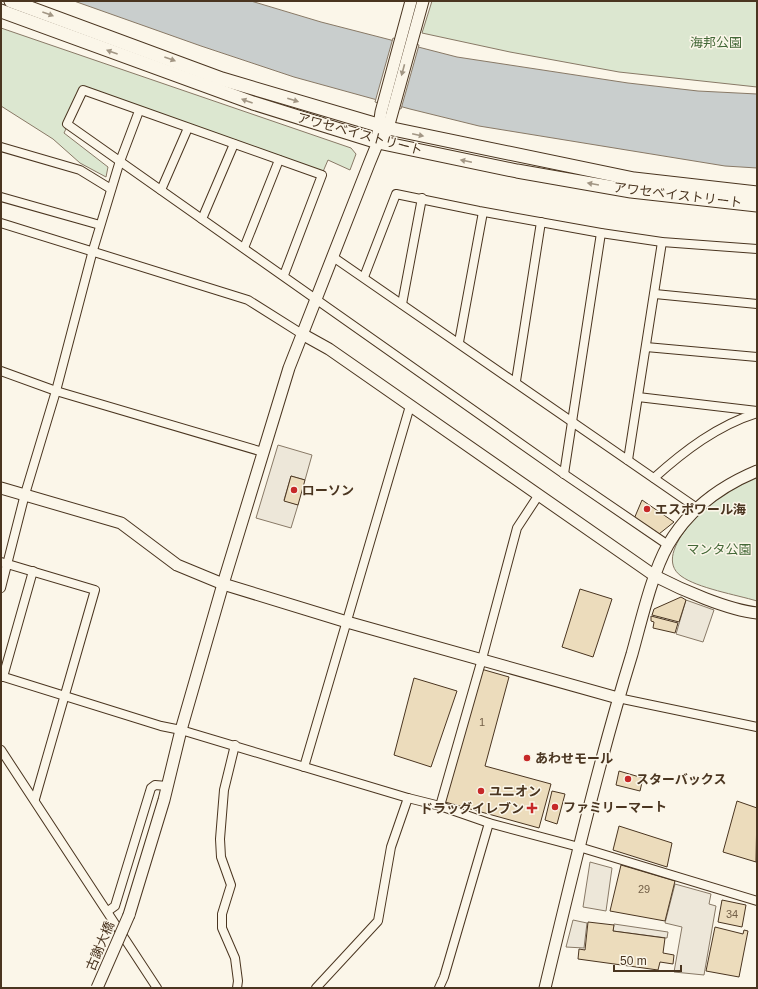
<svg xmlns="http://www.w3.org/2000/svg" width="758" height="989" font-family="Arial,'Noto Sans JP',sans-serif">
	<rect width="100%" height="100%" fill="#fbf6e9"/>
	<g fill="#dce7d0" stroke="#887966">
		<polygon points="432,1 757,1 757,87 619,72 510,52 422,33"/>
		<polygon points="1,28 351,148 356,154 350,170 328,160 322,174 85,89 64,133 108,167 106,177 80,163 53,139 1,106"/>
		<path d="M 757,474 L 757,601 C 737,595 697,588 681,576 C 649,553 715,496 735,484 C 742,480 750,477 757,474 Z"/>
	</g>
	<g fill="#ede7d9" stroke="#887966">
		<polygon points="278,445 312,455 305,480 291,476 284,500 298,505 291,528 256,518"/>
		<polygon points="686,600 714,610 703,642 676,634"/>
		<polygon points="590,862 612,868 606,911 583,907"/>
		<polygon points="675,884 711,894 709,904 716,906 704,975 674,972 682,927 665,923"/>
		<polygon points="573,920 587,923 584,948 566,947"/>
		<polygon points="614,924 668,932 667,938 613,931"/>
	</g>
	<polygon fill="#c9cecd" stroke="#887966" points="74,1 251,1 321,22 457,57 628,83 698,91 757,94 757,168 725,166 479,126 410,109 294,77 201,46"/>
	<polygon fill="#fbf6e9" stroke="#887966" points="393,38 419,45 401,109 375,102"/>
	<g fill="#ecdcbc" stroke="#4a3520">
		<polygon points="291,476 305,480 298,505 284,501"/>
		<polygon points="642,500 674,522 659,534 634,519"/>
		<polygon points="580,589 612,599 593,657 562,647"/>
		<polygon points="681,597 686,600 679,622 652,615 654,609"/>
		<polygon points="651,616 678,623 675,633 653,628 654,622 651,621"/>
		<polygon points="481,669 509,677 485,766 551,784 539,828 445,802"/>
		<polygon points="414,678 457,691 431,767 394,755"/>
		<polygon points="619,771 643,778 640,791 616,785"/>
		<polygon points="552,791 565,794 557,824 545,820"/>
		<polygon points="737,801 757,808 756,862 723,852"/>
		<polygon points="619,826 672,843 667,867 613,850"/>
		<polygon points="621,865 675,881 665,921 610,911"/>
		<polygon points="722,900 746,905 742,927 718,922"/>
		<polygon points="588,922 614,925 613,931 665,938 663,953 674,955 673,964 660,962 658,970 578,959 579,949 585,950"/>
		<polygon points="715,927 743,934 744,930 748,931 739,977 706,971"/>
	</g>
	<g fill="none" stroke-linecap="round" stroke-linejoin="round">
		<defs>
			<g id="street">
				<polyline points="1,147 80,170 111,189"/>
				<polyline points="161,190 188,128"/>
				<polyline points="1,197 100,225"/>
				<polyline points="202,219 234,144"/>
				<polyline points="1,223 248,300 302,334"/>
				<polyline points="244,248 279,160"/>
				<polyline points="333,257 697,508"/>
				<polyline points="284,275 322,175 83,90 67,124 564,474 668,545"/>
				<polyline points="364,277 396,194 479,211 601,233 662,242 757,249"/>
				<polyline points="655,294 757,304"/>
				<polyline points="402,304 422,198"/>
				<polyline points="459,342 483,212"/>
				<polyline points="646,347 757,357"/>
				<polyline points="1,371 56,391 263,452"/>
				<polyline points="516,381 541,222"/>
				<polyline points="638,397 757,411"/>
				<polyline points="628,460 662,242"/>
				<polyline points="564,474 601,233"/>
				<path d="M 654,478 C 684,451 718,425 757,413"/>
				<polyline points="1,562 95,590 35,799"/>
				<polyline points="1,588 25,494 56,391 93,250 119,164 139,111"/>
				<polyline points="1,676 161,726 181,730 408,798 440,806 489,823 579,847 757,901"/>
				<polyline points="3,677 33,571"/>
				<polyline points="618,698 757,727"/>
				<polyline points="235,745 224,790 220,839 221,857 231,885 222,914 222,928 235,958 238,981 237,988"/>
				<polyline points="1,750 157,988"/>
				<polyline points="304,767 410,406"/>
				<polyline points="440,806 482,659 517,528 538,496"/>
				<polyline points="108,911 115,906 151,788 155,785 167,786"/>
				<polyline points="316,988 378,921 391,847 408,798"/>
				<polyline points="439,988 444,977 489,823"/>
			</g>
			<g id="secondary">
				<polyline points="378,133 381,112 411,1"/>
				<path d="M 302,334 L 329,349 L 655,576 C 682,590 728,610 757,613"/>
				<polyline points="1,488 121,523 177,565 223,584 347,622 618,698"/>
				<polyline points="129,915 164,800 181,730 223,584 289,368 369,164 378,142 388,128 423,1"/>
				<path d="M 545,988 C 572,876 598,764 632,654 C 641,622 652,573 668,545 C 688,510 721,486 757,471"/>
			</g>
			<g id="primary">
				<polyline points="11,1 222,79 388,128 634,179 757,193"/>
				<polyline points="1,11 253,103 378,142 517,171 631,191 757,205"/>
			</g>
		</defs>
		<use href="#street" stroke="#4a3520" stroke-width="10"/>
		<use href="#secondary" stroke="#4a3520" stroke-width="13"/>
		<use href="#primary" stroke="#4a3520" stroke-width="15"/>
		<use href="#street" stroke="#fbf6e9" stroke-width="8"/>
		<use href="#secondary" stroke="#fbf6e9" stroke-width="11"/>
		<use href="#primary" stroke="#fbf6e9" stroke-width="13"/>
		<defs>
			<polyline id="secondary-bridge" points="97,988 129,915"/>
		</defs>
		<use href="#secondary-bridge" stroke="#4a3520" stroke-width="13" stroke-linecap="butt"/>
		<use href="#secondary-bridge" stroke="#fbf6e9" stroke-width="11"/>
	</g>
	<defs><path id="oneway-solid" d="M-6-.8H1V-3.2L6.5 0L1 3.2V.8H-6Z"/></defs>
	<g fill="#a29684">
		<use href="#oneway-solid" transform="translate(48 14) rotate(20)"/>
		<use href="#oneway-solid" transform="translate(112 52) rotate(-160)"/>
		<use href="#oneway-solid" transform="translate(170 59) rotate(20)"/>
		<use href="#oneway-solid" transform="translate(403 70) rotate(105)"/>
		<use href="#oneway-solid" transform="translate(293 100) rotate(17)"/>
		<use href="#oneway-solid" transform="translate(247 101) rotate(-160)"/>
		<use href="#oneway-solid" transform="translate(418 135) rotate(12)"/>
		<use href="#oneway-solid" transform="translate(466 161) rotate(-168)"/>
		<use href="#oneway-solid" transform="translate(593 184) rotate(-170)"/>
	</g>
	<g fill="#c62828" stroke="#fbf6e9" stroke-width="1.5">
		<circle cx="294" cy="490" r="4"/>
		<circle cx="647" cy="509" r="4"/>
		<circle cx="527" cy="758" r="4"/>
		<circle cx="628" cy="779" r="4"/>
		<circle cx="481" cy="791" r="4"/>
		<circle cx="555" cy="807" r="4"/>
		<path d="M530 802h4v4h4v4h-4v4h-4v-4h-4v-4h4z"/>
	</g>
	<g text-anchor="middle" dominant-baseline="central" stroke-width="3" stroke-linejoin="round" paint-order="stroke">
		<g font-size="11" fill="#725f47">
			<text x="482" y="722">1</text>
			<text x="644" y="889">29</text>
			<text x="732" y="914">34</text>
		</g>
		<g font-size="13" fill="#436837" stroke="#fbf6e9">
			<text x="716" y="42">海邦公園</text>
			<text x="719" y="549">マンタ公園</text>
		</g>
		<g font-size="13" fill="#4a3520" stroke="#fbf6e9">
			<text transform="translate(360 134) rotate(15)">アワセベイストリート</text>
			<text transform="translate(678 195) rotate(7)">アワセベイストリート</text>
			<text transform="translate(100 946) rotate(-67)">古謝大橋</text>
		</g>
		<g font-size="13" font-weight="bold" fill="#4a3520" stroke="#fbf6e9" text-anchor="start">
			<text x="302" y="490">ローソン</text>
			<text x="655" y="509">エスポワール海</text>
			<text x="535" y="758">あわせモール</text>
			<text x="636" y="779">スターバックス</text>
			<text x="489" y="791">ユニオン</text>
			<text x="563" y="807">ファミリーマート</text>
			<text x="524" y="808" text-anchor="end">ドラッグイレブン</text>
		</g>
	</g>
	<rect width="758" height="989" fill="none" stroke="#4a3520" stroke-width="4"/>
	<path d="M614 965v6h67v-6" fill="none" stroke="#4a3520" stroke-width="2"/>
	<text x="620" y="965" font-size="12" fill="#4a3520" stroke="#fbf6e9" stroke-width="3" paint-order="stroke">50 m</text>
</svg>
